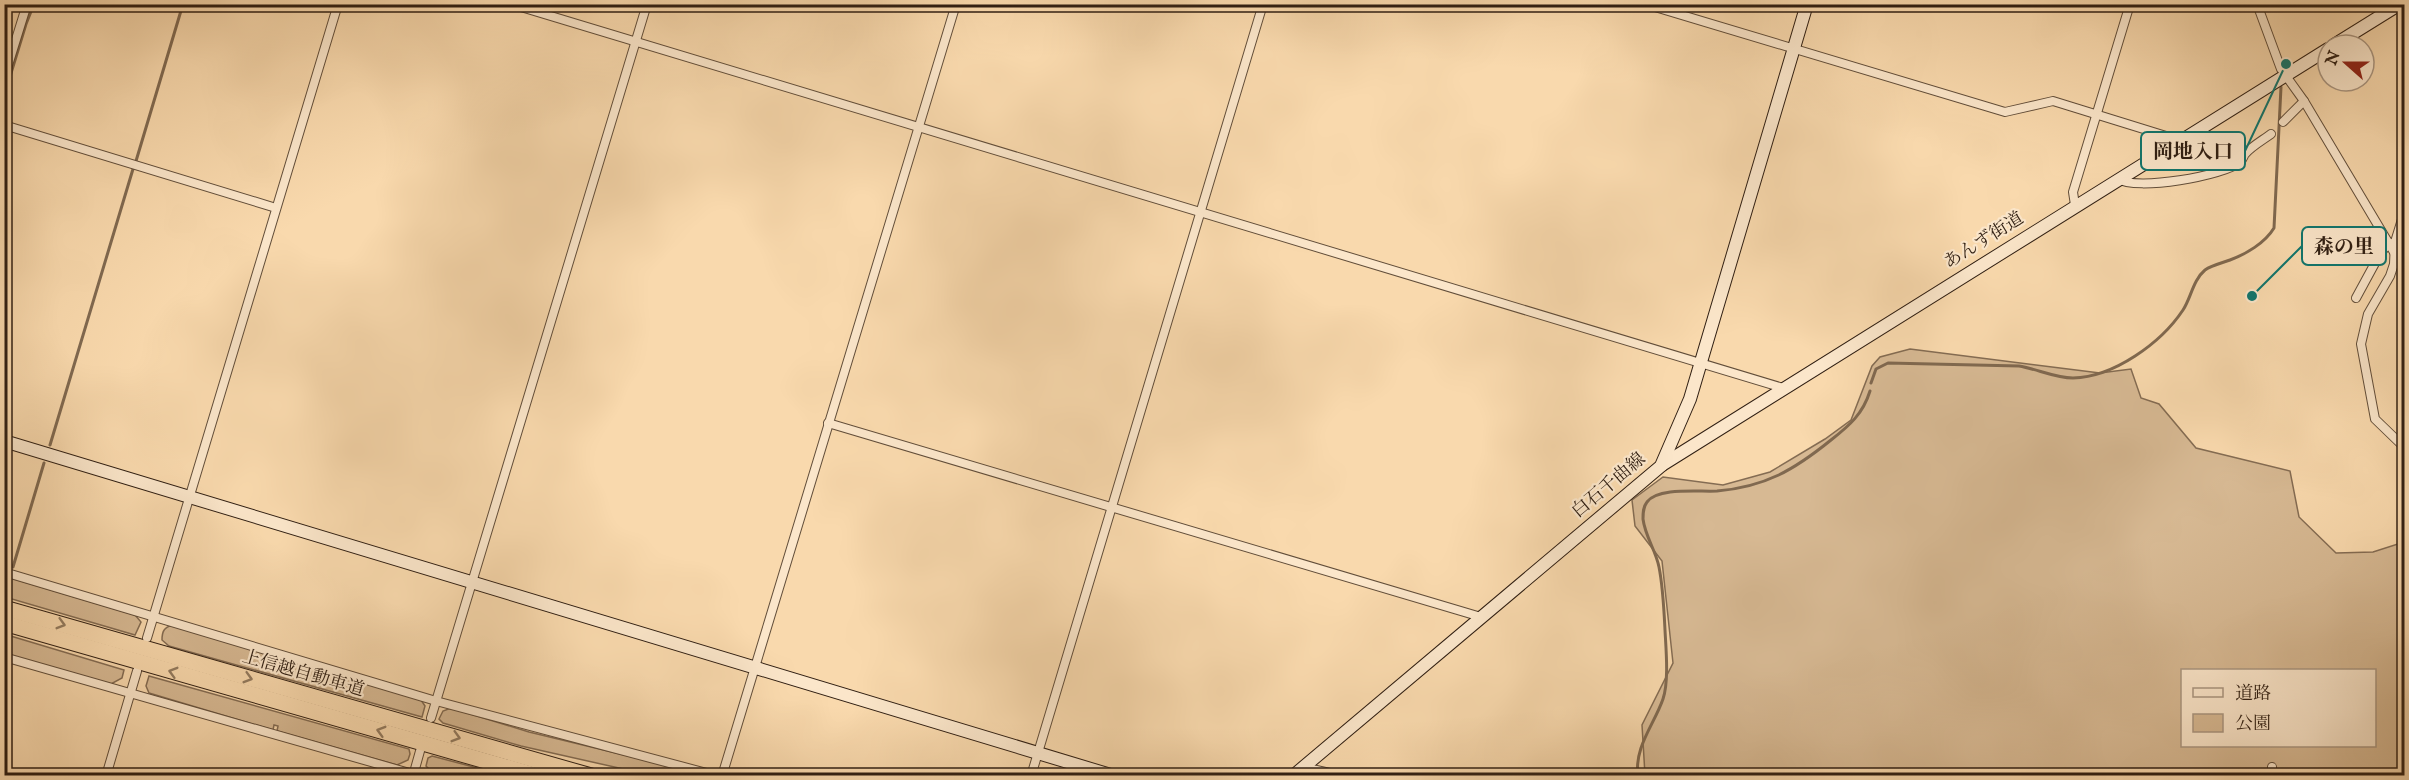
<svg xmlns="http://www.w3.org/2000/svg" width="2409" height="780" font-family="'IM FELL English','Noto Serif JP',serif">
	<rect width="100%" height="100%" fill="#f9d9ad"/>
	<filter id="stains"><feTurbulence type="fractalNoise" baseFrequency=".00333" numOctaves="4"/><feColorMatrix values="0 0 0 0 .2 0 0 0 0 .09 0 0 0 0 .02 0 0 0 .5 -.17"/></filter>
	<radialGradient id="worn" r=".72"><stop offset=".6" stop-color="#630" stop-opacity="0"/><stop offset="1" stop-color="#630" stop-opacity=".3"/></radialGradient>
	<g fill="#d7b993" stroke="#846c53" stroke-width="1.5" fill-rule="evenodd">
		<path d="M 1910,349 L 2100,373 L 2131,369 L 2141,398 L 2159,404 L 2196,448 L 2290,471 L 2299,517 L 2336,553 L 2373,552 L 2404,542 L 2404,775 L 1645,775 L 1642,725 L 1673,663 L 1662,561 L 1635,526 L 1632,500 L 1663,477 L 1723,485 L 1770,472 L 1825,439 L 1851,420 L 1872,366 L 1880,357 ZM 2182,670 L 2374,670 L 2374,746 L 2182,746 Z"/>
		<polygon points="4,576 135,615 141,622 135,635 5,597"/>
		<path d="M 172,625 L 421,700 L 425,706 L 422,717 L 169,646 L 162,640 C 162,631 164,628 172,625 Z"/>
		<polygon points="4,634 124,670 122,678 111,684 5,655"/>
		<polygon points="149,676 409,749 410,754 408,760 397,765 277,731 278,726 274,725 273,730 149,693 146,686"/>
		<polygon points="451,708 529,732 707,775 650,775 521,746 443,723 439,719 443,711"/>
		<polygon points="432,756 504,775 435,775 426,766 428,758"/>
	</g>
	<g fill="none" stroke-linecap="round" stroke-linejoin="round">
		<g stroke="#806950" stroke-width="3">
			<polyline points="4,96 26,24 34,4"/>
			<polyline points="136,161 183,4"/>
			<path d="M 1871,383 L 1876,369 L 1888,363 L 2019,366 C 2037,369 2055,378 2073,378 C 2114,377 2161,343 2183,310 C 2191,298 2193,280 2205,270 C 2212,265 2222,263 2230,260 C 2246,254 2265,243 2274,228 L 2281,87"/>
			<polyline points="50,445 133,169"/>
			<polyline points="13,567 44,463"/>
			<path d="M 1638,776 C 1634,747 1654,725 1663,699 C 1669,681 1666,650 1665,630 C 1664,610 1663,587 1659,567 C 1656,551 1645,536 1643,519 C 1643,513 1643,507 1647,502 C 1658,487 1699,492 1717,491 C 1765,487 1794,470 1831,440 C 1849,426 1863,414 1870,391"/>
		</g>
		<defs>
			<g id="street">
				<polyline points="511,4 1783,388"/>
				<polyline points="1645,4 2005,112 2053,101 2179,140"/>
				<polyline points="2257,4 2281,69 2304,101 2404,269"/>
				<polyline points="4,78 27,4"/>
				<polyline points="2283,122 2304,101"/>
				<polyline points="4,125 276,208"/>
				<path d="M 2118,179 C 2136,191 2224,176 2240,162 C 2242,161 2244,155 2245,154 C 2252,146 2263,140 2271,134"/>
				<polyline points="2075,205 2073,192 2130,4"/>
				<polyline points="2404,213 2395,242 2394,264 2390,276 2368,314 2361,344 2375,419 2404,447"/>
				<polyline points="2356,298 2381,252 2390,243"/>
				<polyline points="828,423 1481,617"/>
				<polyline points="4,572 436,701 718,776"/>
				<polyline points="147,638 338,4"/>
				<polyline points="4,657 420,776"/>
				<polyline points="431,718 647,4"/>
				<polyline points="1303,767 1343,776"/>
				<polyline points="106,776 137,671"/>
				<polyline points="413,776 420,751"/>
				<polyline points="722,776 956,4"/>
				<polyline points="1031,776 1263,4"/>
				<polyline points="2271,776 2272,767"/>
			</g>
			<g id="secondary">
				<polyline points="2334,45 2400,4"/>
				<polyline points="4,441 1114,776"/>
				<polyline points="1662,465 2328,49"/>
				<polyline points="1293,776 1661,466 1690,399 1807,4"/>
			</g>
			<g id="highway">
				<polyline points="4,608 591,776"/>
				<polyline points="4,623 538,776"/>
			</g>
		</defs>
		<use href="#street" stroke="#624e3a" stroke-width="10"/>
		<use href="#secondary" stroke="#301f13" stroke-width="14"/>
		<use href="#highway" stroke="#301f13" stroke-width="17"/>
		<use href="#street" stroke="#fbe6ca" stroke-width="8"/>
		<use href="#secondary" stroke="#fbe6ca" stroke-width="12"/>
		<use href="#highway" stroke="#f9d9ad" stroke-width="15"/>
	</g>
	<defs><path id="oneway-chevron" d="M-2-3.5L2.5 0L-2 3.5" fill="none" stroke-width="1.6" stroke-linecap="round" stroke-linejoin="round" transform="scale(1.5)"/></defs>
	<g stroke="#947c60">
		<use href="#oneway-chevron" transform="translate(61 624) rotate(16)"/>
		<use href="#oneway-chevron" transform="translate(173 672) rotate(-164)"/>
		<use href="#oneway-chevron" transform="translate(248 678) rotate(16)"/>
		<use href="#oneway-chevron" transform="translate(381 731) rotate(-164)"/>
		<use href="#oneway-chevron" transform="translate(456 737) rotate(16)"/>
	</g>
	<g text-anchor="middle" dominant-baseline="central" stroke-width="4.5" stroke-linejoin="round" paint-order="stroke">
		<g font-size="18" fill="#301f13" stroke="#fbe6ca">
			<text transform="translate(1984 241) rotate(-32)">あんず街道</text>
			<text transform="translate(1609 486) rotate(-40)">白石千曲線</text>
			<text transform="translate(303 674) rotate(16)">上信越自動車道</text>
		</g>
	</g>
	<path fill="none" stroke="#0f766e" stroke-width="2" d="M2286 64L2245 151M2252 296L2302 246"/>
	<g fill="#0f766e" stroke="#fbe6ca" stroke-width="2">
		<circle cx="2286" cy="64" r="6"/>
		<circle cx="2252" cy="296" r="6"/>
	</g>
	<g fill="#fbe6ca" stroke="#0f766e" stroke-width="2">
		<rect x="2141" y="132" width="104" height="38" rx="6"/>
		<rect x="2302" y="227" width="84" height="38" rx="6"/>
	</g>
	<g font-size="20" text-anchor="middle" font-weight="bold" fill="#301f13">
		<text x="2193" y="158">岡地入口</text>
		<text x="2344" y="253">森の里</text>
	</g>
	<rect width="2409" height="780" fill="none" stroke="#f9d9ad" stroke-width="24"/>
	<rect x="6" y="6" width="2397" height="768" fill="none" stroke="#301f13" stroke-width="3"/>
	<rect x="12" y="12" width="2385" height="756" fill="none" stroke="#301f13" stroke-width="1.5"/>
	<rect x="2181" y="669" width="195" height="78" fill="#fbe6ca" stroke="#aa9681" stroke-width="1.5"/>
	<rect x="2193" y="688" width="30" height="9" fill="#fbe6ca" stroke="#aa9681" stroke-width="1.5"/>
	<text x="2235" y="699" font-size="18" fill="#301f13">道路</text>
	<rect x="2193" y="714" width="30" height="18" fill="#d7b993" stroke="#aa9681" stroke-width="1.5"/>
	<text x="2235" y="729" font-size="18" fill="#301f13">公園</text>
	<g transform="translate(2346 63) rotate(291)"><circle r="28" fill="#fbe6ca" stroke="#aa9681" stroke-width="1.5"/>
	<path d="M0-4.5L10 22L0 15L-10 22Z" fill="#8f2418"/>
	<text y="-9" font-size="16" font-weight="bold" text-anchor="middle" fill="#301f13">N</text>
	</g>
	<rect width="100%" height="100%" filter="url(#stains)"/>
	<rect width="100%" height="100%" fill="url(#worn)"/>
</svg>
